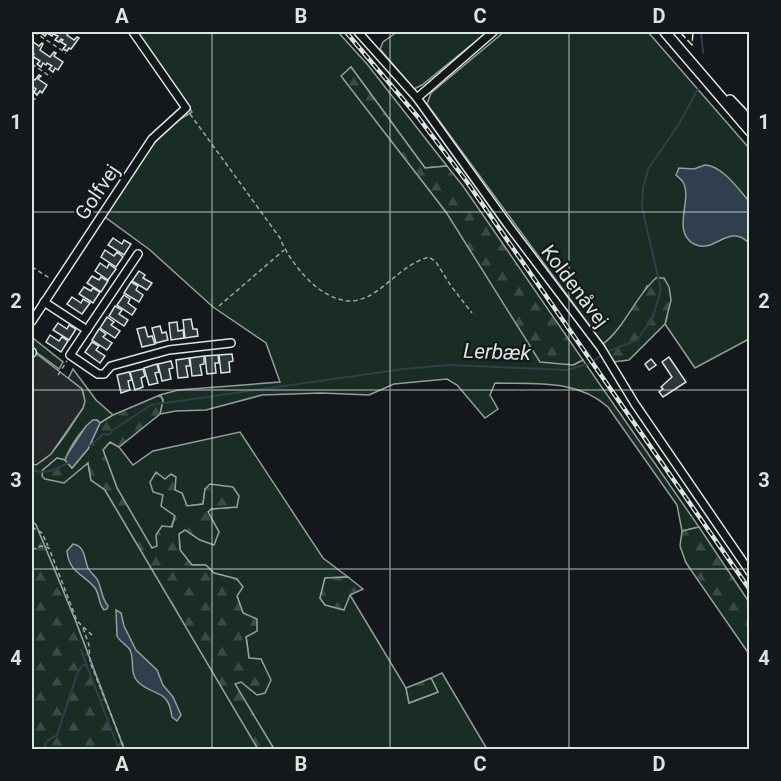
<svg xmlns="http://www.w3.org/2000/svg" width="781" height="781" font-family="Roboto,sans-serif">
	<defs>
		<pattern id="forest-firs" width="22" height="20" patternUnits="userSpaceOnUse" patternTransform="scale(1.5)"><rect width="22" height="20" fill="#1a2d24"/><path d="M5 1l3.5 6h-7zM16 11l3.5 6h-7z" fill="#3b4b43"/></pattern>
	</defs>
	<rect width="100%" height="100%" fill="#14181c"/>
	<g fill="#1a2d24" stroke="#939e99" stroke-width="1.5">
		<path d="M 137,32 L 338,32 L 367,64 L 447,166 L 425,168 L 351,67 L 342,76 L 446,212 L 573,365 L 583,360 L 699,527 L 682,531 L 677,505 L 608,407 C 577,379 534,384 495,383 L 490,395 L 498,409 L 485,418 L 457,385 L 447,379 L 394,384 L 369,395 L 321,393 L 262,395 L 206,410 L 176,411 L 160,414 L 163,400 L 160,395 L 178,390 L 280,382 L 266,343 L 213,307 L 150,250 L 105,217 C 130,179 151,133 192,112 Z"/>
		<polygon points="397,32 487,32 422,85 414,89 380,49 383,42"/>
		<path d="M 504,32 L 648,32 L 749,148 L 749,339 L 695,368 L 665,324 L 667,317 L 647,286 C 638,304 618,333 603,344 L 427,104 L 431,93 Z"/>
		<path d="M 73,369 L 96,400 L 113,415 L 100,423 L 97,420 C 84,423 70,447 65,460 L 57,458 L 43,470 L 88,463 L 91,480 L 105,490 L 258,749 L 124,749 L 76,622 L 36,525 L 32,521 L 32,464 C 50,465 73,422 83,408 C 88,392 80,387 68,379 Z"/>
		<path d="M 240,432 L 323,558 L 348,577 L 325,578 L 320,598 L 325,605 L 350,595 L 406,688 L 409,703 L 438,692 L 431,678 L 442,673 L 487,749 L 274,749 L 234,683 L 241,682 L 249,658 L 243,613 L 237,596 L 237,579 L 213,573 L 205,565 L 192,565 L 180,550 L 179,534 L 185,530 L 200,540 L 219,532 L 208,512 L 211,509 L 236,507 L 205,489 L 203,504 L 187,506 L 182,493 L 163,495 L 175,515 C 172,528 165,543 152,549 L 117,488 L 103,450 L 110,442 L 119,447 L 133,465 L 153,451 Z"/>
	</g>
	<g fill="url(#forest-firs)" stroke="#939e99" stroke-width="1.5">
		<polygon points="351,67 425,168 447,166 463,186 583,360 573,365 540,362 446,212 341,76"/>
		<path d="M 656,278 L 664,278 L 669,287 L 671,300 L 665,324 L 629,360 L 613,362 L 603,344 C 625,327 635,297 656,278 Z"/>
		<polygon points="32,333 33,338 63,362 59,369 32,349"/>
		<polygon points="160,395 163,400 160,414 119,447 110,442 103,450 117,488 152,548 157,546 156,535 162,526 172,527 175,516 161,506 163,495 153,492 150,482 156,472 165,479 171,474 176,477 175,490 182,493 187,506 203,504 205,489 210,484 233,487 239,496 237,507 211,509 208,512 219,532 214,545 200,540 185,530 179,534 180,550 192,565 206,565 214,573 237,579 243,587 237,596 243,613 257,619 257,631 246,637 249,658 261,659 271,680 265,693 257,695 241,682 235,684 274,749 258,749 105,490 91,480 88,463 64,483 45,479 42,476 43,470 57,458 65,460 72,468 88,449 100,423 113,415"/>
		<polygon points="32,521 36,525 76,622 124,749 32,749"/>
		<polygon points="699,527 749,602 749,654 686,563 680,546 682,531"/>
		<polygon points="348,577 363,589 350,595 344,610 325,605 320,598 325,578"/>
		<polygon points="431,678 438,692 409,703 406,688"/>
	</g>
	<polygon fill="#24282b" stroke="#939e99" stroke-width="1.5" points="33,351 82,389 85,401 83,408 51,454 36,465 32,464 32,353"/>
	<g fill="#2f3f4d" stroke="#939e99" stroke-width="1.5">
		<path d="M 705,165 C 723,166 738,189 749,201 L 749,243 C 727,222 715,255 694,244 C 671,231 693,200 683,182 C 681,179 679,178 676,175 L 679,168 L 694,169 Z"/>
		<polygon points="93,420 97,420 100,423 88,449 72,468 65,460 67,455 86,426"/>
		<path d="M 73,544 C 85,546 84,558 88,568 C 90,572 94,575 97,579 C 102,588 101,598 108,606 L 107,609 L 104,610 C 98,603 100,595 95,588 C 84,574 69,573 67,551 Z"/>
		<path d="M 116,610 L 121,613 L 124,626 L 136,650 L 157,670 L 163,685 L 173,697 L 181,715 L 177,721 L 172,717 C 168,688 156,698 138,682 C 129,673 135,660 130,650 C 127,645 120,642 117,636 Z"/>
	</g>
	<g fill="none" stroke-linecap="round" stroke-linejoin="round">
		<g stroke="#2f3f4d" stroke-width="2">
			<polyline points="701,32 703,53"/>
			<polyline points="90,446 103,434 109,435 113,430 151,405 404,369 448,365 567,370 588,364 609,351 637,340 652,319 661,290 642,207 643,188 648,169 679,124 698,89"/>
			<path d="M 32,470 C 46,475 55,469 68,463"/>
			<polyline points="81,650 119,750"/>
			<polyline points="44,750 46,742 57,735 77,674 81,667 86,664"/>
		</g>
	</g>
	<g fill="#2c363c" stroke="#d8e6dc" stroke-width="1.5">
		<polygon points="44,32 69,32 67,35 74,40 77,37 79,38 71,49 69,48 67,51 63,49 66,45 61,42 63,40 61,39 59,42 55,40 58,36 53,34 52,36 47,33 45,36 42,34"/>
		<polygon points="32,41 39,46 42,43 43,44 40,50 50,57 54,52 56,53 54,56 63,62 58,70 55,68 53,72 49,69 52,66 47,63 46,65 43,63 41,67 37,64 40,61 32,56 34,54 32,52"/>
		<polygon points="39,75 41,76 38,79 47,85 42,93 40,91 37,95 34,92 36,89 32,86 32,78 35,80"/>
		<polygon points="113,238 122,244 124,240 131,244 124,255 108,245"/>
		<polygon points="105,250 114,256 117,252 123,257 116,267 101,257"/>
		<polygon points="100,263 107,268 109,264 116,269 108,280 95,271"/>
		<polygon points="139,271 145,275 143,278 152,283 147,290 132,281"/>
		<polygon points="92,276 99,280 101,277 108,281 101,292 87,283"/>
		<polygon points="131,282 138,286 136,290 143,295 139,302 124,293"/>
		<polygon points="84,287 91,291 93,288 100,292 93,303 79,294"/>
		<polygon points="124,295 130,299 128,303 136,309 132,315 117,305"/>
		<polygon points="72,297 81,303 83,299 90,303 82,314 67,304"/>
		<polygon points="115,306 122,310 119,314 128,320 124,326 109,316"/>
		<polygon points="107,317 114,322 111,325 120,331 115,338 100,328"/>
		<polygon points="191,319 193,329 197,329 198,336 185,338 183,320"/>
		<polygon points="177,322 178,331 183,330 184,338 171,340 169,323"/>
		<polygon points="58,323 67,329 69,325 76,329 69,340 53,330"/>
		<polygon points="160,326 162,333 166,332 168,340 156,343 152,328"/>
		<polygon points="145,327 148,337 152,336 155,344 142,347 137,329"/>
		<polygon points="99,329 106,334 103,337 112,343 107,350 92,340"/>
		<polygon points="50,335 59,341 62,337 68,341 61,352 46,342"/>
		<polygon points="92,342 99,346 96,350 105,356 100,363 85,352"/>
		<polygon points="232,354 233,361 229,362 230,372 221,373 219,355"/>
		<polygon points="218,355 219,363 215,363 216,373 207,374 205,356"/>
		<polygon points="204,356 204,364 200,365 202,375 192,376 190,358"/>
		<polygon points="669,357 686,382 663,397 659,392 663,389 661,387 672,377 662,362"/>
		<polygon points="189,358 190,366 186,366 188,377 178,378 176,360"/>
		<polygon points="651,359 656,365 649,370 645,364"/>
		<polygon points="171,361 173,368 169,369 171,379 162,381 158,364"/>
		<polygon points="157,364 159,372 155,373 158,383 149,385 144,368"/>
		<polygon points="143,369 145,376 141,378 143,387 135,390 130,372"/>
		<polygon points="129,372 132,380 128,381 130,390 121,393 117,375"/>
	</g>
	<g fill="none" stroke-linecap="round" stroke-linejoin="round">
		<defs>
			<g id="street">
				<polyline points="358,32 417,98 508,225 601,348 635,404 750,572"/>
				<polyline points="417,98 493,32"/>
				<polyline points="138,254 70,355 98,374 104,374 111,366 169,350 231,343"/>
				<polyline points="44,302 87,330"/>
				<polyline points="32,321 152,139 186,108 133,32"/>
				<polyline points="32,352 32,353"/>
			</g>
			<g id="secondary">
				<polyline points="665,32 750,131"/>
				<polyline points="730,100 750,121"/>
			</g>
		</defs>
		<use href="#street" stroke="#d8e6dc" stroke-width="10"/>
		<use href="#secondary" stroke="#d8e6dc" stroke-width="12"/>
		<g stroke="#9da8a2" stroke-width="1.5" stroke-dasharray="4.5 3" stroke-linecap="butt">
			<polyline points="34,32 66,53"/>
			<polyline points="32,64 51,77"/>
			<polyline points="32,97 36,100"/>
			<path d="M 190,114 L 280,238 C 287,256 303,277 319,289 C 370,325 386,269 429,257 L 436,262 L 451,286 L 472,313"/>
			<polyline points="32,267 51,279"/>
			<polyline points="219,306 284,250"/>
			<polyline points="58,375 67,361"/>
			<polyline points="32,527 42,533 48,546"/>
			<polyline points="32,550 41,546 49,548 77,621 93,636"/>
			<polyline points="83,628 89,645 90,662 125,750"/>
		</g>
		<use href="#street" stroke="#14181c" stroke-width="7"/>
		<use href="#secondary" stroke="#14181c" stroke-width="9"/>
		<defs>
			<polyline id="rail" points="346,32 418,117 467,182 750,590"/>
		</defs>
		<use href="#rail" stroke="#d8e6dc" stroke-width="4.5"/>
		<use href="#rail" stroke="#14181c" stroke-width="2" stroke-dasharray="7" stroke-linecap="butt"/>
		<polyline stroke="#d8e6dc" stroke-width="1.5" stroke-dasharray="8 3" stroke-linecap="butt" points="680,32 692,45 693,32"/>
	</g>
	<path fill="none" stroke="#d8e6dc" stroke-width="1.5" stroke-opacity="0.55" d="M 212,32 L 212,750M 390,32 L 390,750M 569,32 L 569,750M 32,212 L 750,212M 32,390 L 750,390M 32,569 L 750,569"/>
	<g text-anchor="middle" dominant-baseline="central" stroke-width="4.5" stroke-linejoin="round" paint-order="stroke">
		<g font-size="20" fill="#d8e6dc" stroke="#14181c">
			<text transform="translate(97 192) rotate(-56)">Golfvej</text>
			<text transform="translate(575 286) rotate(53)">Koldenåvej</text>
		</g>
		<g font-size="21" font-style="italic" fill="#d8e6dc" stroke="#14181c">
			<text transform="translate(497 352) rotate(2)">Lerbæk</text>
		</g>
	</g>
	<rect width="781" height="781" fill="none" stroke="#14181c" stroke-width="66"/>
	<rect x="33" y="33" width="715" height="715" fill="none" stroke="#d8e6dc" stroke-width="2"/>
	<g font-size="20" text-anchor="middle" font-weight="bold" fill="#d8e6dc">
		<text x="122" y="23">A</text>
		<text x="301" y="23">B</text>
		<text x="480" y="23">C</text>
		<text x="659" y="23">D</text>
		<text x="16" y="129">1</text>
		<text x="764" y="129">1</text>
		<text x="16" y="308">2</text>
		<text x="764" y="308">2</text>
		<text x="16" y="487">3</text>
		<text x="764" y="487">3</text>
		<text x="16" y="665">4</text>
		<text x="764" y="665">4</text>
		<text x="122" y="771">A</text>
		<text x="301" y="771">B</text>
		<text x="480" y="771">C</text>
		<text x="659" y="771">D</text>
	</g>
</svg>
